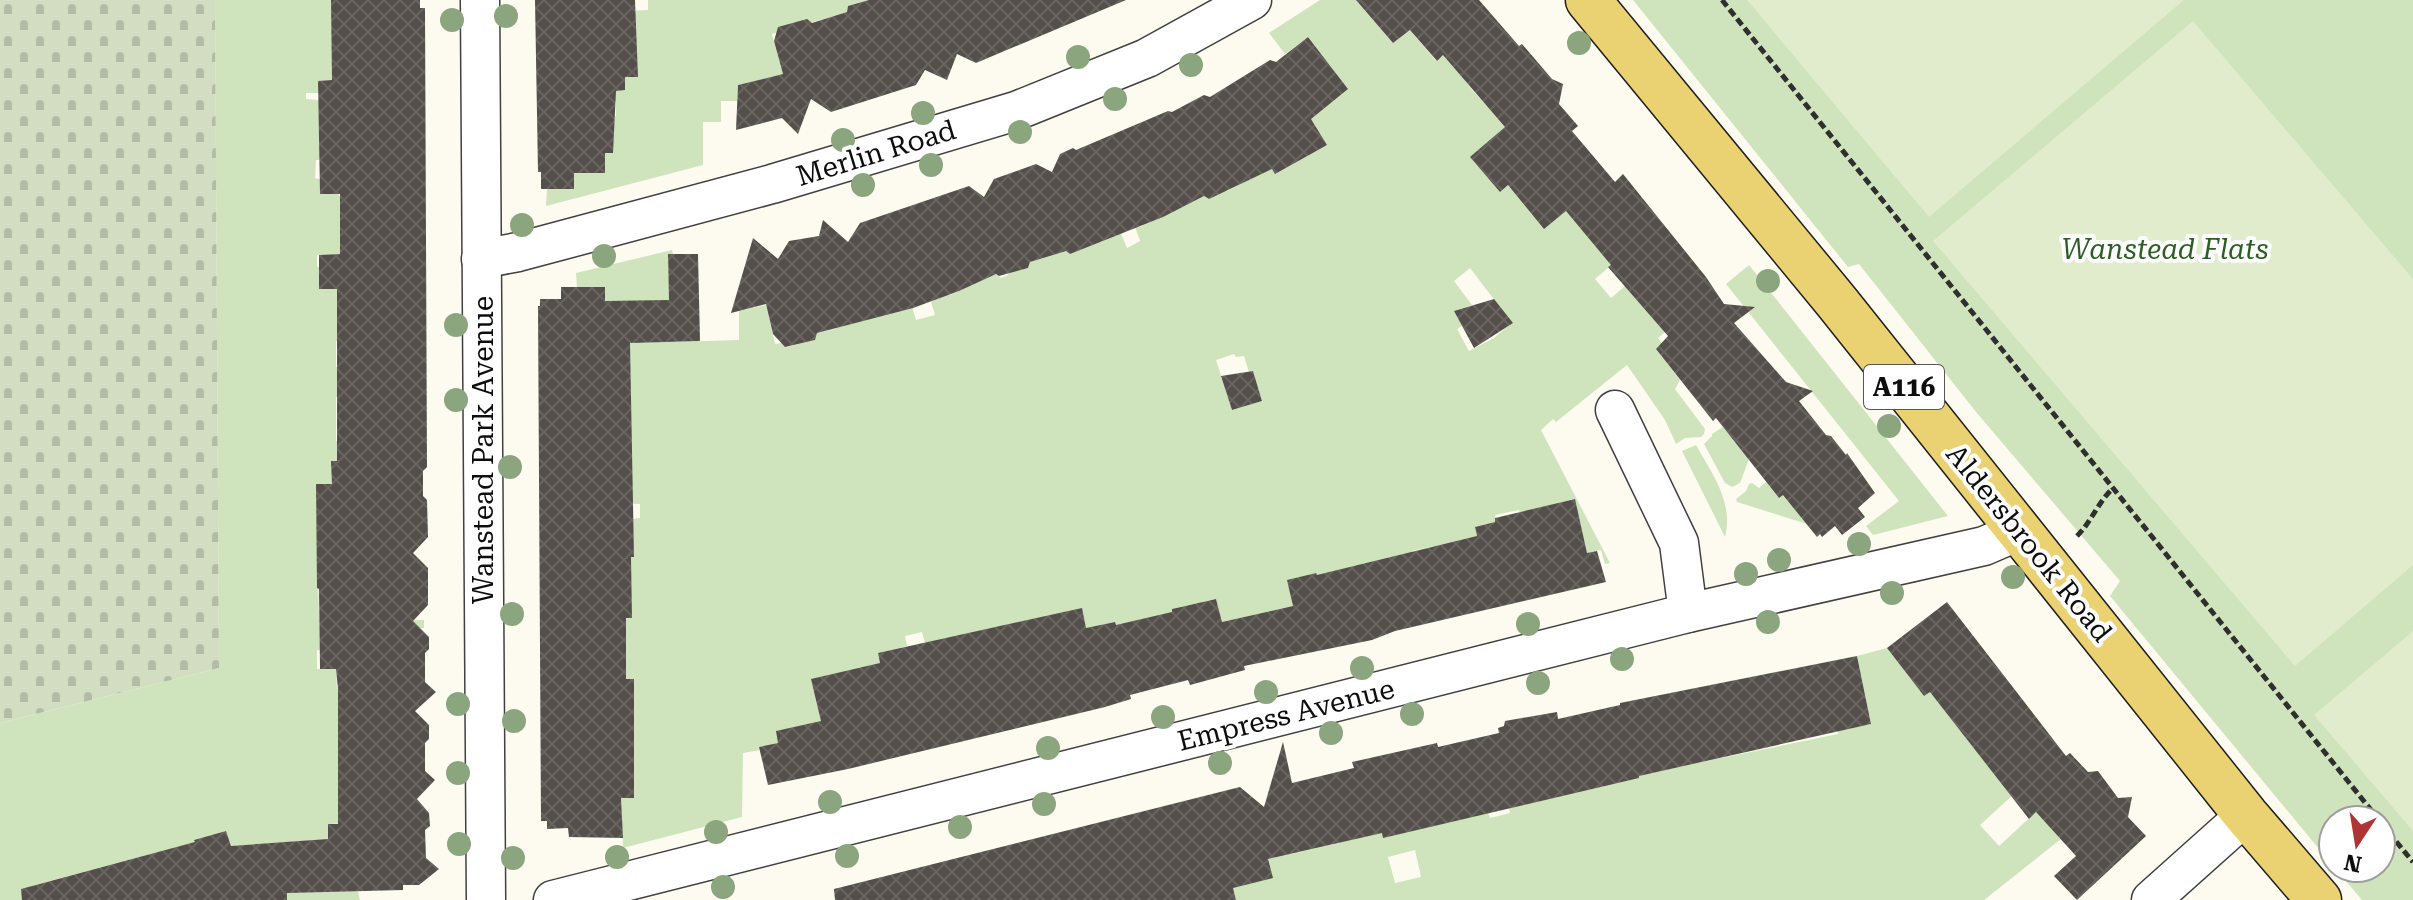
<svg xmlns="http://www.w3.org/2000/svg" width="2413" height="900" font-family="'Roboto Serif',serif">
	<defs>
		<pattern id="cemetery-stones" width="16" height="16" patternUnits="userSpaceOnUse" patternTransform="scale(2)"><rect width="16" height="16" fill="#d3ddc2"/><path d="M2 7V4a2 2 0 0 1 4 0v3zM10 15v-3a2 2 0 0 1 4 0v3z" fill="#b4bca6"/></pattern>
		<pattern id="building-cross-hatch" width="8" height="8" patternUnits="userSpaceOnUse" patternTransform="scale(2)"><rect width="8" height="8" fill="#544f4a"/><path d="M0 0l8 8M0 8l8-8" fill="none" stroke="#686460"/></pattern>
	</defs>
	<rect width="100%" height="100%" fill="#fdfbef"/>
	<g fill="#cfe4bc" fill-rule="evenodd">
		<path d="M 215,0 L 331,0 L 339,80 L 319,81 L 318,93 L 306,93 L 306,99 L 318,100 L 340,160 L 316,160 L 315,178 C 347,185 351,227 359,254 L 317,255 L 317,266 L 344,289 L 359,341 L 336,341 L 336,367 L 344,368 L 344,397 L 336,397 L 336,441 L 361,441 L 376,460 L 332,461 L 332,484 L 316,484 L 319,620 L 424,620 L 424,628 L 363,629 L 363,649 L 317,650 L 317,669 L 336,669 L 337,689 L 363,689 L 351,733 L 338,733 L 338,770 L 363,823 L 328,824 L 328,846 L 358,891 L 360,900 L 287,900 L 283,843 L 236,862 L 226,831 L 195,840 L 196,846 L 181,846 L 31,886 L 34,900 L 0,900 L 0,723 L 219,668 Z"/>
		<polygon points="648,0 869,0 849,6 847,12 841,14 772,34 783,74 738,85 737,101 721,101 721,122 703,122 703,165 546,206 547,189 574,189 574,173 605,173 605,153 613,153 613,131 604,116 616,116 616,101 604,100 603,91 625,90 625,77 638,77 620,11 648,10"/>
		<path d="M 1320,0 L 1356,0 L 1393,43 L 1410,30 L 1436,61 L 1447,52 C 1462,80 1482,106 1510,123 L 1500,191 L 1508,185 L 1544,228 L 1566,211 L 1607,259 L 1655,228 L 1595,279 L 1611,298 L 1625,286 L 1690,311 L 1658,338 L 1662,344 L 1656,349 L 1680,380 L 1675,389 L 1705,429 L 1704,434 L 1701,437 L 1685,438 L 1676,444 L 1665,420 L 1627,365 L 1556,422 L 1553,419 L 1541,430 L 1610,563 L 1605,564 L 1601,550 L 1587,553 L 1574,499 L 1559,503 L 1563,520 L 1524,533 L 1519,510 L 1495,515 L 1495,522 L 1475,527 L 1477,537 L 1440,569 L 1434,546 L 1412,551 L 1413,556 L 1332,640 L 1316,573 L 1288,580 L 1293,606 L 1222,622 L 1216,599 L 1201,602 L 1217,673 L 1198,626 L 1193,604 L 1172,609 L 1172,612 L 1121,645 L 1115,622 L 1086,628 L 1081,608 L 929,658 L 922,632 L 905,636 L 907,646 L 878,654 L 900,749 L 858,669 L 812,679 L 822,725 L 778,743 L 759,747 L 760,750 L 743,753 L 742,817 L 623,848 L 621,798 L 634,797 L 634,679 L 626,679 L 626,650 L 608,651 L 607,619 L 632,618 L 631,594 L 607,594 L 633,519 L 640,518 L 640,504 L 608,503 L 608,382 L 632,301 L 605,301 L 605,287 L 577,287 L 576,273 L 672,250 L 673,254 L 668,255 L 671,342 L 739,340 L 739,311 L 766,305 L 775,344 L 781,343 L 786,347 L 815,340 L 817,333 L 835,329 L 899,264 L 916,320 L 935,315 L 931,302 L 939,298 L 941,293 L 945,291 L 950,295 L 959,291 L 961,286 L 996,274 L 1001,278 L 1008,275 L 1010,269 L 1015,268 L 1019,270 L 1028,268 L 1030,262 L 1103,191 L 1127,248 L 1140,241 L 1134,224 L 1140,227 L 1204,196 L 1209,199 L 1222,188 L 1227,191 L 1237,186 L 1238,181 L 1326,144 L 1313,122 L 1292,105 L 1324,108 L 1348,89 L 1308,37 L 1285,54 L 1269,33 ZM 1470,268 L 1512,323 L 1494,338 L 1469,351 L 1457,329 L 1462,326 L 1454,311 L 1472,305 L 1454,281 ZM 1234,354 L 1236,357 L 1244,356 L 1249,372 L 1253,371 L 1262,401 L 1232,410 L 1216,360 Z"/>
		<polygon points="1633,0 2413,0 2413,900 2362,900 2335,868 2381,868 2381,820 2333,820 2333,866 2110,596 2120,581 1976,412 1859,264 1848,267"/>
		<polygon points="1749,265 1948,516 1873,535 1866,526 1899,501 1726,284"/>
		<polygon points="1723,427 1749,459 1740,483 1732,487 1725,483 1704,444 1712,436 1712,434"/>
		<path d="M 1696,445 C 1712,474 1734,502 1725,537 L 1682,451 Z"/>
		<polygon points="1766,482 1779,498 1786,492 1804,515 1801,518 1807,524 1737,502 1736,499 1746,491 1749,484 1752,483 1759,488"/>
		<path d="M 1887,648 L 1924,696 L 1930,691 L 2013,795 L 1980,825 L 1999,846 L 2036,812 L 2061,839 L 1984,900 L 1236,900 L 1227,865 L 1256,814 L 1280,848 L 1291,854 L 1339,843 L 1338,838 L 1488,813 L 1490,818 L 1510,813 L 1507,796 L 1639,778 L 1636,766 L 1677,767 L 1838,734 L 1838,731 L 1871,724 L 1857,656 ZM 1415,850 L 1421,877 L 1395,883 L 1388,857 Z"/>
	</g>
	<polygon fill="url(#cemetery-stones)" points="0,0 215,0 219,668 0,723"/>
	<g fill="#e0eccc">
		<polygon points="1747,0 2184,0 1929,217"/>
		<polygon points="2193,21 2413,279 2413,565 2295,666 1933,241"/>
		<polygon points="2413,631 2413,831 2314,715"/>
	</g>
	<g fill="url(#building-cross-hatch)">
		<polygon points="331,0 420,0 420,8 425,8 427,467 423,471 423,496 427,500 428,537 413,553 428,568 428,605 413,621 429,637 429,649 425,653 425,682 436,692 415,711 429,725 429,739 425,743 425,771 435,780 417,799 429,813 430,826 425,830 426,858 439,869 419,885 403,885 403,890 287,893 287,900 22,900 21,889 195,842 194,840 226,831 231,846 328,839 328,824 338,824 338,689 336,669 320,669 319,589 317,588 316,484 332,484 331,461 337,461 337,289 319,289 319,255 340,254 340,194 320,194 318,81 332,80"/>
		<polygon points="535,0 635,0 638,77 625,77 625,90 616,91 613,153 605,153 605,173 574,173 574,189 541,189 541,172 538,172"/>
		<polygon points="869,0 1126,0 976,63 957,54 947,80 925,70 916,85 831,112 811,99 798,134 782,118 736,130 738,85 783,74 774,41 778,27 807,19 812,23 847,12 848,6"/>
		<polygon points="1356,0 1479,0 1519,46 1522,44 1552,79 1563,84 1559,104 1578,126 1572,131 1615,182 1623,174 1706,277 1724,304 1755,307 1734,323 1786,382 1813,391 1799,401 1826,435 1831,436 1846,455 1847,453 1875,493 1858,508 1865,517 1842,535 1835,526 1822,537 1820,534 1817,537 1783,495 1779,498 1716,418 1713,421 1656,349 1668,336 1608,267 1611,265 1566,211 1544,229 1508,185 1500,192 1470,157 1505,127 1443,55 1437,61 1410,30 1393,43"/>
		<polygon points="1308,37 1348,89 1311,119 1327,145 1275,174 1272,169 1209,199 1204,196 1163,217 1070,254 1066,251 1030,262 1028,268 999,276 996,274 959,291 913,308 817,333 815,340 785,347 773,334 766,304 731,313 753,238 778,259 789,241 819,236 823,220 848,242 860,223 969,186 984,197 994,179 1036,164 1052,172 1060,154 1073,148 1076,150 1168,111 1172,112 1204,95 1210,97 1270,60 1276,62"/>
		<polygon points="668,254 698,254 700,341 630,343 634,557 631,557 632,618 626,618 626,679 634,679 634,798 621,798 623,838 569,837 568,828 547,829 547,821 541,821 538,306 540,306 540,299 561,299 561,287 605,287 605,301 669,300"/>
		<polygon points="1494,299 1513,323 1474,348 1454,311"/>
		<polygon points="1253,371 1262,401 1232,410 1221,376"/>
		<polygon points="1575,499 1587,553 1597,551 1606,582 1395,631 1372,640 1244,666 1245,670 1190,685 1188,680 1130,695 1131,699 1105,707 848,769 768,785 759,747 778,743 776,731 821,721 811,679 880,663 878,653 1082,608 1086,628 1115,622 1116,625 1172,612 1172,609 1216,599 1222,622 1293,606 1287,580 1316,573 1317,575 1477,536 1475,527 1495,522 1495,518"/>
		<polygon points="1947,602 2066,756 2070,753 2088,772 2098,771 2118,798 2132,797 2128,817 2146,836 2077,900 2054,876 2076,856 2036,812 2029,819 1930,692 1924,696 1887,648"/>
		<polygon points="1857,656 1871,724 1639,776 1639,778 1383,838 1382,833 1268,859 1273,878 1233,888 1236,900 835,900 834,889 1240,787 1264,807 1283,742 1292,783 1354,768 1352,762 1437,743 1438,747 1499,733 1498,728 1504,726 1505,721 1557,712 1558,719 1620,705 1620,703"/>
	</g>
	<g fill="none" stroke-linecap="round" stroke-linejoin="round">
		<defs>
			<g id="minor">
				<polyline points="480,0 486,900"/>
				<polyline points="481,259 518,252 772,184 1016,111 1147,58 1252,0"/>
				<polyline points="1615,410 1679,543 1688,613"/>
				<polyline points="553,900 1688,613 1984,546 2019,531"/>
				<polyline points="2151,900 2246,815"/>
			</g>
			<polyline id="major" points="1588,0 1836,301 2246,815 2319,900"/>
		</defs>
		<use href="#minor" stroke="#404040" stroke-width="41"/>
		<use href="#major" stroke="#1e1e1e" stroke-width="47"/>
		<g stroke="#2f2f2f" stroke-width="5" stroke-dasharray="8 4" stroke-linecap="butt">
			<polyline points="1722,0 2379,820"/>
			<path d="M 2077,536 C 2091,522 2098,503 2112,489"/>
			<polyline points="2381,823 2413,862"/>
		</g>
		<use href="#minor" stroke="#fff" stroke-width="38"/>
		<use href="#major" stroke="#ead172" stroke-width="44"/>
	</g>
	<g fill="#8ba57f">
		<circle cx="506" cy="16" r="12"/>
		<circle cx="452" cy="20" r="12"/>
		<circle cx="1579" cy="43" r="12"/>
		<circle cx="1078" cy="57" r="12"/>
		<circle cx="1191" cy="65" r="12"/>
		<circle cx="1115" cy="99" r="12"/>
		<circle cx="923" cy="113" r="12"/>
		<circle cx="1020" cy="132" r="12"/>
		<circle cx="843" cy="140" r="12"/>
		<circle cx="931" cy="165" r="12"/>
		<circle cx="863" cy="185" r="12"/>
		<circle cx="522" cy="225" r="12"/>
		<circle cx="604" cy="256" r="12"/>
		<circle cx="1768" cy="281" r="12"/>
		<circle cx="456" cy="325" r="12"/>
		<circle cx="456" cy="400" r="12"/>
		<circle cx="1889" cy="426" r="12"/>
		<circle cx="510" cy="467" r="12"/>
		<circle cx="1859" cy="544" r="12"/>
		<circle cx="1779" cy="560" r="12"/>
		<circle cx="1746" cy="574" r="12"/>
		<circle cx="2013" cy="577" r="12"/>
		<circle cx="1892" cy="593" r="12"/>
		<circle cx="512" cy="614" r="12"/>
		<circle cx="1768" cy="622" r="12"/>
		<circle cx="1528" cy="624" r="12"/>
		<circle cx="1622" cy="659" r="12"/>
		<circle cx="1362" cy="668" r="12"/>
		<circle cx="1538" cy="683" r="12"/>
		<circle cx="1266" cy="692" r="12"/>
		<circle cx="458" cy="704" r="12"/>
		<circle cx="1412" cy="714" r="12"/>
		<circle cx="1163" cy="717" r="12"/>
		<circle cx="514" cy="721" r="12"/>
		<circle cx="1331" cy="733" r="12"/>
		<circle cx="1048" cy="748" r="12"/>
		<circle cx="1220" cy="763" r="12"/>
		<circle cx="458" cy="773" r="12"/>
		<circle cx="830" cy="802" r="12"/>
		<circle cx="1044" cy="804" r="12"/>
		<circle cx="960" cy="827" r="12"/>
		<circle cx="716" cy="832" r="12"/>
		<circle cx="459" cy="844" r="12"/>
		<circle cx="847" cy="856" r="12"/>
		<circle cx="617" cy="857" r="12"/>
		<circle cx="513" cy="858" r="12"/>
		<circle cx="723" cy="887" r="12"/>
	</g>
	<g text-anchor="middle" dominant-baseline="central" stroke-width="8" stroke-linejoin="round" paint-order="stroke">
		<rect fill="#fff" stroke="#565656" stroke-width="2" x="1864" y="365" width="80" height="44" rx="6"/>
		<g font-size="26" font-weight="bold" fill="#0d0d0d">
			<text x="1904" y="387">A116</text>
		</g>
		<g font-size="28" fill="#0d0d0d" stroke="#fff">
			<text transform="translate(876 153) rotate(-17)">Merlin Road</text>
			<text transform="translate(483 450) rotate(-90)">Wanstead Park Avenue</text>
			<text transform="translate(2029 543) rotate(51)">Aldersbrook Road</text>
			<text transform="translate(1286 715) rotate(-14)">Empress Avenue</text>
		</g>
		<g font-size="28" font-style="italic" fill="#2e5e24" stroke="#fff">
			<text x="2165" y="249">Wanstead Flats</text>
		</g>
	</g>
	<g transform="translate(2357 844) rotate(192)"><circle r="38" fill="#ffffff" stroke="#9e9e9e" stroke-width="2"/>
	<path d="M0-6L14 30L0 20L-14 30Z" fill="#ae3435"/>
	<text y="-12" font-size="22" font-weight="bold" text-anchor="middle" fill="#0d0d0d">N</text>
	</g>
</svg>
